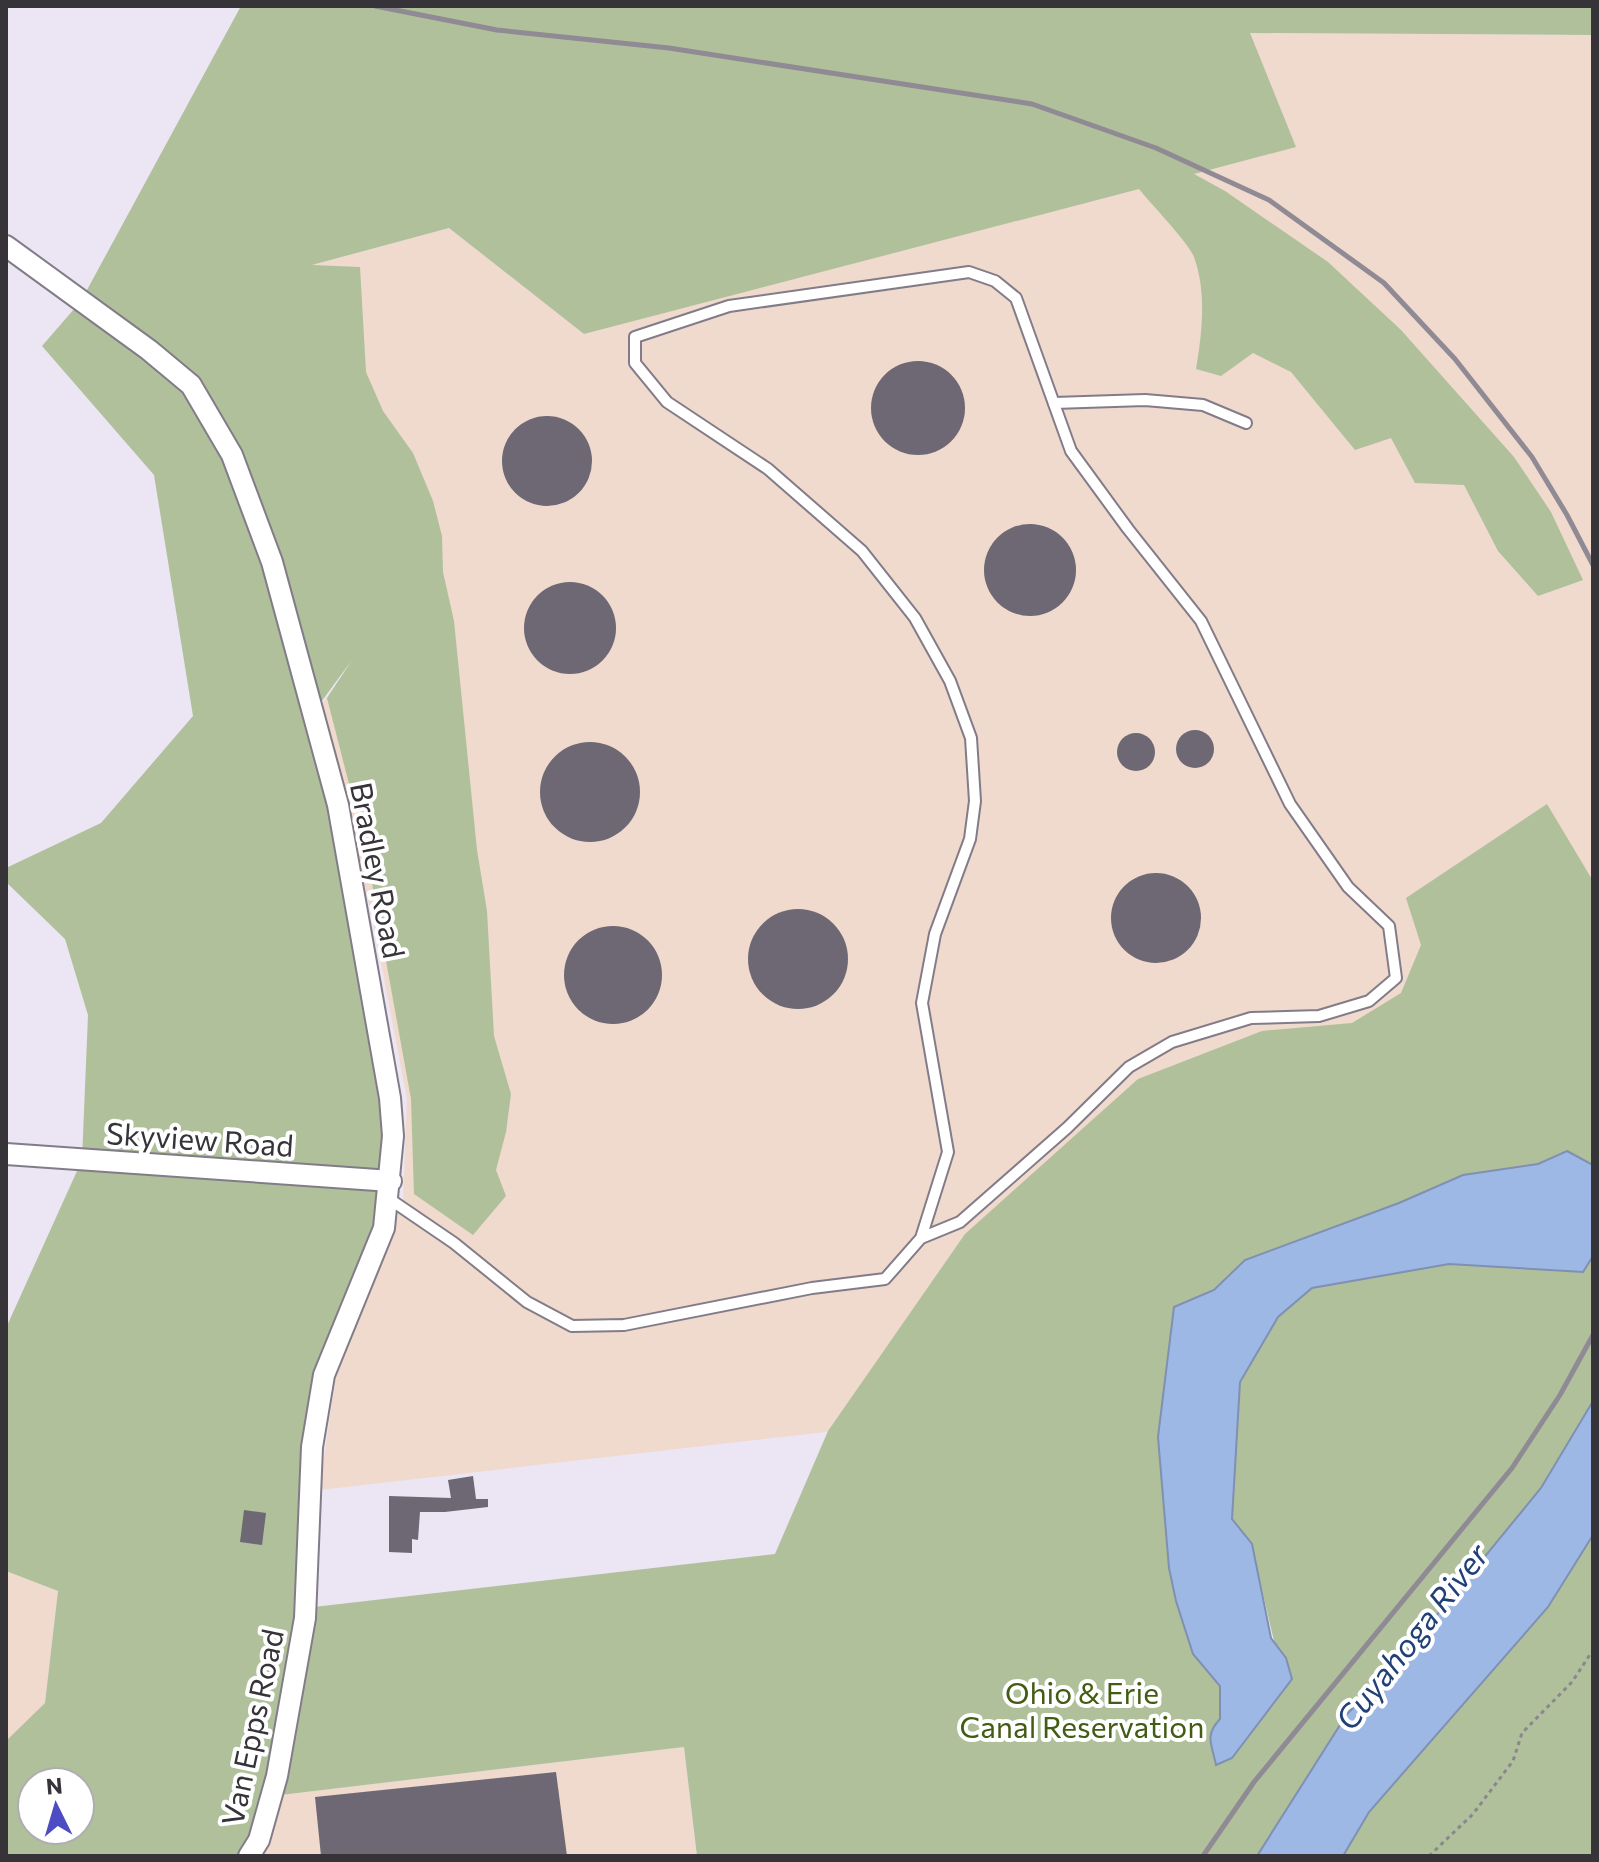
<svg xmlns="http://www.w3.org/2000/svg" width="1599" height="1862" font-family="Commissioner,sans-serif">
	<rect width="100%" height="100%" fill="#ece5f3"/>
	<g fill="#f0d9cd">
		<polygon points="1249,33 1593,35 1593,1114 922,1421 319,1490 336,1377 403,1203 407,1099 373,920 322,704 410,582 309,266 449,228 584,334 1296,147"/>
		<polygon points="6,1571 58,1591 45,1703 6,1741"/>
		<polygon points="684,1747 697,1856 250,1856 271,1796"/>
	</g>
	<g fill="#afc09b" fill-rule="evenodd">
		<path d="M 241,6 L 1593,6 L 1593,35 L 1250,33 L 1296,147 L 1194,174 L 1225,191 L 1328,262 L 1401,330 L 1514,457 L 1551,512 L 1583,580 L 1538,596 L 1498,551 L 1464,485 L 1415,483 L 1391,438 L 1355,450 L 1291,372 L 1253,353 L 1221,376 L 1196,369 C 1202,333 1207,293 1194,257 C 1189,243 1150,203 1139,189 L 584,334 L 449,228 L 312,265 L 360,267 L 366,372 L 383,411 L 413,453 L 433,501 L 442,536 L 443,572 L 454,621 L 477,850 L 487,911 L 494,1036 L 511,1094 L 506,1132 L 496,1170 L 506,1196 L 473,1235 L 414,1194 L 411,1099 L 366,850 L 327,698 L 352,660 L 313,713 L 390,1097 L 391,1181 L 324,1375 L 305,1608 L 775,1554 L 828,1431 L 965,1234 L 1138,1079 L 1262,1031 L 1352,1023 L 1401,993 L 1421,945 L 1406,898 L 1547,804 L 1593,881 L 1593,1165 L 1567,1151 L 1538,1164 L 1478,1173 L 1453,1180 L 1399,1203 L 1245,1260 L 1214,1290 L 1191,1300 L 1158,1437 L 1163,1475 L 1255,1727 L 1285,1688 L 1251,1543 L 1232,1519 L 1240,1382 L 1252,1361 L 1275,1303 L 1305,1294 L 1312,1288 L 1337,1284 L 1413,1261 L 1590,1260 L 1593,1256 L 1593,1401 L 1541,1488 L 1391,1671 L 1347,1714 L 1257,1856 L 697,1856 L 684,1747 L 272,1796 L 249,1856 L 6,1856 L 6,1741 L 45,1703 L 58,1591 L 6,1571 L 6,1328 L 82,1160 L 88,1015 L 65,939 L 6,882 L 6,868 L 101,823 L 193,716 L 154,475 L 42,346 L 81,301 ZM 32,1782 L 80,1782 L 80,1830 L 32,1830 Z"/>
		<polygon points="1593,1535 1593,1856 1340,1856 1369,1812 1555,1594"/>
	</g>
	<g fill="#9eb8e6" stroke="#7f90b2" stroke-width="2">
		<path d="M 1567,1151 L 1593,1165 L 1593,1256 L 1583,1272 L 1449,1264 L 1312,1288 L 1278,1317 L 1240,1382 L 1232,1519 L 1252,1544 L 1271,1638 L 1286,1658 L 1292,1679 L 1232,1758 L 1216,1765 C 1212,1744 1204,1736 1220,1719 L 1220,1686 L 1193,1654 L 1176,1601 L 1169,1568 L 1158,1437 L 1174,1307 L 1214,1290 L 1245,1260 L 1399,1203 L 1463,1175 L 1538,1164 Z"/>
		<polygon points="1593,1401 1593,1535 1548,1607 1369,1812 1343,1856 1257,1856 1347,1714 1391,1671 1541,1488"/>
	</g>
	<g fill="#6d6874">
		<circle cx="918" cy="408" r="47"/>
		<circle cx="547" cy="461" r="45"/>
		<circle cx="1030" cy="570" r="46"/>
		<circle cx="570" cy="628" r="46"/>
		<circle cx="1195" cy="749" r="19"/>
		<circle cx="1136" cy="752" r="19"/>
		<circle cx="590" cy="792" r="50"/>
		<circle cx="1156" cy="918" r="45"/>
		<circle cx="798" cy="959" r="50"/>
		<circle cx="613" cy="975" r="49"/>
		<polygon points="473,1476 476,1499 488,1499 488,1507 445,1512 420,1512 418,1540 412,1539 412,1553 389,1552 389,1496 451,1498 448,1480"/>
		<polygon points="244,1510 266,1513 262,1545 240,1542"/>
		<polygon points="556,1772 567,1856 321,1856 315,1797"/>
	</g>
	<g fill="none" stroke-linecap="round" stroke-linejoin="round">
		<defs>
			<g id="lane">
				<polyline points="1054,403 1145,400 1203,405 1246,423"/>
				<polyline points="388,1198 454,1243 527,1302 572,1326 624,1325 812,1288 885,1279 921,1238 948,1152 922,1003 935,934 970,839 975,801 971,738 950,681 915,618 862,551 768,469 667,402 635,363 635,337 729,306 969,272 995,281 1016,298 1071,451 1128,529 1201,621 1290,804 1348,887 1389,926 1396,978 1369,1001 1319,1016 1251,1018 1172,1042 1129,1067 1067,1128 960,1222 921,1238"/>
			</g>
			<g id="street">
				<polyline points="6,246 149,350 191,385 232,455 272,562 338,805 390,1098 393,1136 384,1228 324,1375 312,1447 305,1618 277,1776 259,1840 249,1856"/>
				<polyline points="6,1154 391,1181"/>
			</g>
		</defs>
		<use href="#lane" stroke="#827c88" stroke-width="14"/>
		<use href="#street" stroke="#827c88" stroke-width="24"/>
		<polyline stroke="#8b8690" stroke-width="3" stroke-dasharray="4 4" stroke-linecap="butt" points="1429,1856 1473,1814 1513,1761 1522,1733 1572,1682 1593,1650"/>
		<use href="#lane" stroke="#fff" stroke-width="10"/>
		<use href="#street" stroke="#fff" stroke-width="20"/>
		<g stroke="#8f8a94" stroke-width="5">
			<polyline points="375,6 497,30 669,48 1032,104 1156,148 1269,200 1384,283 1455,359 1532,457 1567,515 1593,565"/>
			<polyline points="1203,1856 1254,1782 1512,1468 1560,1395 1593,1335"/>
		</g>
	</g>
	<g text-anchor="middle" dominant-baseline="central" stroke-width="8" stroke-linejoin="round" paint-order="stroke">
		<g font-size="30" fill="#363339" stroke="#fff">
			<text transform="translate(379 870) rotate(79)">Bradley Road</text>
			<text transform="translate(200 1138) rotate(4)">Skyview Road</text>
			<text transform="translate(251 1727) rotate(-78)">Van Epps Road</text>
		</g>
		<g font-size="30" fill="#425c13" stroke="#fff">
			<text x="1082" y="1691">Ohio &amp; Erie<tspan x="1082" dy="34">Canal Reservation</tspan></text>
		</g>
		<g font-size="32" font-style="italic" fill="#224078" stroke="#fff">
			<text transform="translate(1411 1636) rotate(-52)">Cuyahoga River</text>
		</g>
	</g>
	<rect width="1599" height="1862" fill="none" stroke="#363339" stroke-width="16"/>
	<g transform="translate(56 1806) rotate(355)"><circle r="38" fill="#ffffff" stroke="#afadb0" stroke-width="2"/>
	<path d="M0-6L14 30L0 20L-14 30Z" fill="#4d4cc3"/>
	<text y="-12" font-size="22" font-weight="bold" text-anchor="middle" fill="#363339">N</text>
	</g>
</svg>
